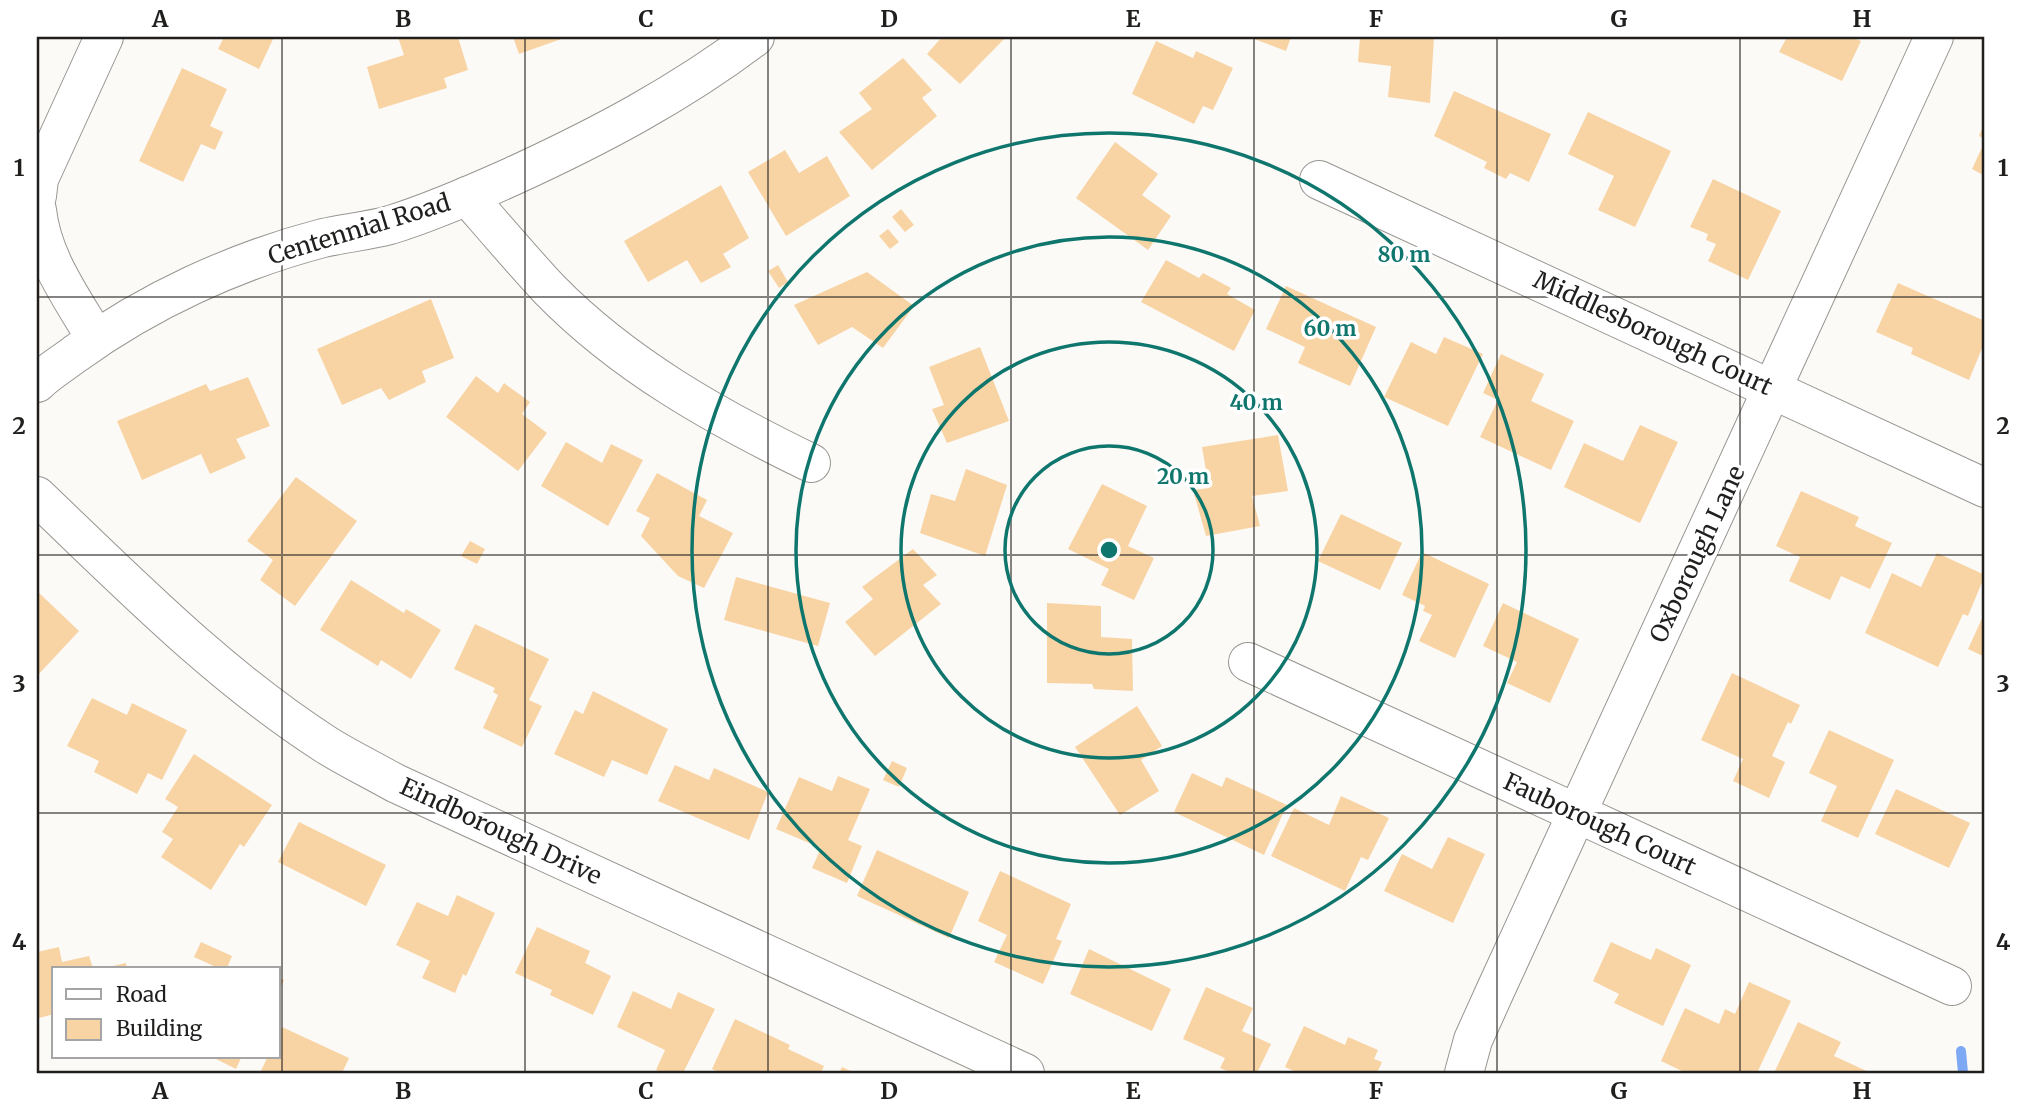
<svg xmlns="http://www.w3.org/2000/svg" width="2022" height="1110" font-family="Merriweather,serif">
	<rect width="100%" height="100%" fill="#fcfaf6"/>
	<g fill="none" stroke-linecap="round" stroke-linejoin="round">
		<polyline stroke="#7da8f4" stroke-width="10" points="1961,1051 1963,1073"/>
	</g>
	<g fill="#f8d4a5">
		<polygon points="224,37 274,37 259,69 218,49"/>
		<polygon points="398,37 458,37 468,70 444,78 447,88 379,109 367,67 404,55"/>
		<polygon points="513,37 567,37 519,54"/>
		<polygon points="942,37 1006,37 960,84 927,54"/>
		<polygon points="1249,37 1291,37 1286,51"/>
		<polygon points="1360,37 1434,37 1430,103 1388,97 1391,66 1358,62"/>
		<polygon points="1787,37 1851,37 1861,41 1842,81 1779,52"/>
		<polygon points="1156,41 1193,58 1196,51 1233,68 1213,110 1203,106 1194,124 1132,94"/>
		<polygon points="903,58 932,90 922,98 937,116 872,170 839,132 872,109 859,93"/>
		<polygon points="182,68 227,89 210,126 223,132 215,150 201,144 183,182 139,161"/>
		<polygon points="1454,91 1551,134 1529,182 1510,173 1506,179 1484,168 1487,162 1434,136"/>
		<polygon points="1588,112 1671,151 1635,227 1598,210 1614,176 1568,154"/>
		<polygon points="1985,121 1985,139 1979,136"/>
		<polygon points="1985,141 1985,176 1972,169"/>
		<polygon points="1115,142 1158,174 1142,195 1171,216 1148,250 1076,198"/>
		<polygon points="785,150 799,173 827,156 850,196 786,236 748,172"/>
		<polygon points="1713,179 1781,211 1748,280 1708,261 1716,244 1706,240 1708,234 1690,227"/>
		<polygon points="721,185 749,238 723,254 731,267 701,283 687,260 648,282 624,241"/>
		<polygon points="901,209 914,225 905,232 892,217"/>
		<polygon points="888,229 899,242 890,249 879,236"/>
		<polygon points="1166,260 1199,278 1203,273 1231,288 1227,294 1255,310 1234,351 1141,302"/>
		<polygon points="778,265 788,282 779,288 768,271"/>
		<polygon points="867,272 914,306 883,348 852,327 818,345 794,305"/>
		<polygon points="1898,283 1985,321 1985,341 1969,380 1911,354 1913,348 1876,332"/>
		<polygon points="1286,286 1376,327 1350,386 1298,363 1305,347 1266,329"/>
		<polygon points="431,299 454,358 422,371 426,382 389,400 381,388 342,405 317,349"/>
		<polygon points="1444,337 1483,354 1448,426 1384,397 1411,342 1436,354"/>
		<polygon points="980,347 1009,421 947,443 932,409 944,405 929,367"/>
		<polygon points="1501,354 1544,374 1531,401 1574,421 1551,470 1480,437 1498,400 1483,393"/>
		<polygon points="476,376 498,393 504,383 530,402 522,414 547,433 518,471 446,417"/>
		<polygon points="248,377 270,426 236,439 246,458 210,474 201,454 142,480 117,421 206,384 210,391"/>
		<polygon points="1640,425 1678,442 1640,523 1564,487 1584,443 1623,461"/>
		<polygon points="1278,435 1288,491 1252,496 1260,526 1206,536 1193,490 1209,488 1202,447"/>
		<polygon points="566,442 602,463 611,444 643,460 608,526 541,486"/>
		<polygon points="966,469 1007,485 985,556 920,533 931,494 955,501"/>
		<polygon points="657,473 707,500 699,516 733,533 704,588 678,576 641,536 650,518 636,511"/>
		<polygon points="296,477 357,521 295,606 260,580 273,560 247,541"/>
		<polygon points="1102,484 1147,506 1128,546 1154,558 1134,600 1101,585 1109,569 1068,549"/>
		<polygon points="1801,491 1859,517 1855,526 1892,543 1870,589 1841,576 1830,600 1789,581 1800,557 1776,546"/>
		<polygon points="1341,514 1402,543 1380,590 1318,561"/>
		<polygon points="470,541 485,549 477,564 461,556"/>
		<polygon points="913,549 937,575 923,585 941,604 875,656 845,622 873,599 862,587"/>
		<polygon points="1422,552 1489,584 1455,658 1419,641 1432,615 1423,611 1425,606 1402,595"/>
		<polygon points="1937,553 1985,575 1968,616 1963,614 1938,667 1865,633 1892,573 1921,587"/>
		<polygon points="736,577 830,603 818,646 724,620"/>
		<polygon points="351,580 404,613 406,609 441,630 411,679 381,660 378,666 320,630"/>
		<polygon points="37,591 79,631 37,676"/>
		<polygon points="1047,603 1101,606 1101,637 1132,639 1133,691 1094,689 1092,684 1047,683"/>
		<polygon points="1503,603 1579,639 1550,703 1507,683 1517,662 1483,646"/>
		<polygon points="1985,612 1985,657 1968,649"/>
		<polygon points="475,624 549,659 529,700 542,706 522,747 483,728 498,695 493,692 495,688 454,669"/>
		<polygon points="1732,673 1800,705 1791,724 1788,722 1772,756 1785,762 1769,798 1733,781 1743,759 1701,740"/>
		<polygon points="593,691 668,729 647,775 612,760 604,777 554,754 575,710 583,714"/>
		<polygon points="92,698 127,715 132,703 187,730 162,780 148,773 137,794 94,772 99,761 67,746"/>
		<polygon points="1137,706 1162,746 1141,760 1159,791 1120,815 1075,747"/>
		<polygon points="1829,730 1894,760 1858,838 1821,821 1837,786 1809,773"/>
		<polygon points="194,754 272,805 244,847 240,844 211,890 161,857 173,839 162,832 178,807 165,799"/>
		<polygon points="892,761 907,768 899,787 883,780"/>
		<polygon points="675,765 709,780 714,768 768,792 749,840 658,801"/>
		<polygon points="1192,773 1222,787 1226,777 1287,805 1264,855 1174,812"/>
		<polygon points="838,776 870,789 848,840 862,846 847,883 812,868 821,848 776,829 799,777 832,791"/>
		<polygon points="1896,789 1970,823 1949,868 1875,834"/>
		<polygon points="1341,796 1389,818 1368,860 1361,857 1345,891 1271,856 1294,808 1329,825"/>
		<polygon points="299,822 386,865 366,906 278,862"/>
		<polygon points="1448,837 1485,854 1453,923 1384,891 1402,854 1432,869"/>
		<polygon points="877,850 969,892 949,938 857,896"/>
		<polygon points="1000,871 1071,904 1056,939 1062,941 1043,984 994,962 1007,935 978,921"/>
		<polygon points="457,895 495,913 466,976 463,974 455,993 422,978 430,961 396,945 417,902 448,916"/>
		<polygon points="537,927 590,951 585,963 611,976 593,1015 550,995 552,990 515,973"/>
		<polygon points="201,942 232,956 227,968 218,968 194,957"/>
		<polygon points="1611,942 1651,960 1656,948 1691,965 1663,1026 1614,1003 1619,994 1593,981"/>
		<polygon points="59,947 62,962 89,956 93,968 54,968 54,1014 39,1018 37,1009 37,952"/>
		<polygon points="1089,949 1171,989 1152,1031 1070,994"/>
		<polygon points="126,963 127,968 108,968 108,967"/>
		<polygon points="278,978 284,980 278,994"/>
		<polygon points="1749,982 1791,1001 1757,1073 1686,1073 1661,1061 1685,1008 1719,1024 1725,1009 1735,1014"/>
		<polygon points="1206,987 1253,1008 1242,1031 1271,1044 1257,1073 1231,1073 1220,1068 1225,1058 1183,1039"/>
		<polygon points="633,991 671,1009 678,992 715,1009 683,1073 663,1073 656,1070 665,1050 617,1027"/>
		<polygon points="735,1019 790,1045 788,1049 824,1066 821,1073 720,1073 712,1069"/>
		<polygon points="1798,1022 1841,1042 1834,1056 1871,1073 1774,1073"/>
		<polygon points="1304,1026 1345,1045 1348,1037 1378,1050 1374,1059 1382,1062 1377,1073 1298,1073 1285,1067"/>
		<polygon points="282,1027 349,1058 342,1073 260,1073 268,1056 278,1056 278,1034"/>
		<polygon points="210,1056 242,1056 236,1069"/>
		<polygon points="842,1067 855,1073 839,1073"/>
	</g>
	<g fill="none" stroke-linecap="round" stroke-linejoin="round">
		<defs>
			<g id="street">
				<polyline points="1319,180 1985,488"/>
				<polyline points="37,196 39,179 104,37"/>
				<path d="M 467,196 C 494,227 521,259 549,289 C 623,365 716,417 811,463"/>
				<path d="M 37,210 C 42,258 72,298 96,339"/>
				<path d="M 37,383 C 48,372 62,364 75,354 C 148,301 235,261 323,238 C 345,233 368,231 390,225 C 432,212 473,194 513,176 C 598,137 680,94 755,37"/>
				<path d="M 37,496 C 128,583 218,675 325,744 C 347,758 372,770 395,783 L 1025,1073"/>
				<polyline points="1248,662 1952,986"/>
				<polyline points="1464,1073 1473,1040 1496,989 1934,37"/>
			</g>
		</defs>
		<use href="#street" stroke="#989693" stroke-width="40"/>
		<use href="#street" stroke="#fff" stroke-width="38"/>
	</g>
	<path fill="none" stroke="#201f1e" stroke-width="2" stroke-opacity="0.55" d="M 282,37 L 282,1073M 525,37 L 525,1073M 768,37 L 768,1073M 1011,37 L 1011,1073M 1254,37 L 1254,1073M 1497,37 L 1497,1073M 1740,37 L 1740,1073M 37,297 L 1985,297M 37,555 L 1985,555M 37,813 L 1985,813"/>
	<g fill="none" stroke="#0f766e" stroke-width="3.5">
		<circle cx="1109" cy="550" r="104"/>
		<circle cx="1109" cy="550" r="208"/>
		<circle cx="1109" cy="550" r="313"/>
		<circle cx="1109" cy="550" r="417"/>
	</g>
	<g text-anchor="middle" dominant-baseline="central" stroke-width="7" stroke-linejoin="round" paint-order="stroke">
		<g font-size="24" fill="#201f1e" stroke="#fff">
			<text transform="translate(359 229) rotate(-17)">Centennial Road</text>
			<text transform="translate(1653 333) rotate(25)">Middlesborough Court</text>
			<text transform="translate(1697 554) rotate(-65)">Oxborough Lane</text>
			<text transform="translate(1600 824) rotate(25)">Fauborough Court</text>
			<text transform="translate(501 831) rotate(25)">Eindborough Drive</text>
		</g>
	</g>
	<circle cx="1109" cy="550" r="10" fill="#0f766e" stroke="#fff" stroke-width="3.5"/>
	<g font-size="21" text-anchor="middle" font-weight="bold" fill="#0f766e" stroke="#fff" stroke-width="7" stroke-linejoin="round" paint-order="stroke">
		<text x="1404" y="262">80 m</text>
		<text x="1330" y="336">60 m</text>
		<text x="1256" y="410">40 m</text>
		<text x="1183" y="484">20 m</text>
	</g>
	<rect width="2022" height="1110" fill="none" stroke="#ffffff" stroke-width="77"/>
	<rect x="52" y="967" width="228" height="91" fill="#ffffff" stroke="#a6a5a5" stroke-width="2"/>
	<rect x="66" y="989" width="35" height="10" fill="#ffffff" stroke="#a6a5a5" stroke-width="2"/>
	<text x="116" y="1002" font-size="21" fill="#201f1e">Road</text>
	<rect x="66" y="1019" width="35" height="21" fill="#f8d4a5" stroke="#a6a5a5" stroke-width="2"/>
	<text x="116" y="1036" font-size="21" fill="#201f1e">Building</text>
	<rect x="38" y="38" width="1945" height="1034" fill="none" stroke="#201f1e" stroke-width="2.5"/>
	<g font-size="23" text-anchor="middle" font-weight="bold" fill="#201f1e">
		<text x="160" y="27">A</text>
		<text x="403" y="27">B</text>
		<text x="646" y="27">C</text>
		<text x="889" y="27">D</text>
		<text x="1133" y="27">E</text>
		<text x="1376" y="27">F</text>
		<text x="1619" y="27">G</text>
		<text x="1862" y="27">H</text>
		<text x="19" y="176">1</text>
		<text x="2003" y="176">1</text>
		<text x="19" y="434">2</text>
		<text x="2003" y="434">2</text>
		<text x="19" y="692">3</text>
		<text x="2003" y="692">3</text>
		<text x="19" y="950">4</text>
		<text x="2003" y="950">4</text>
		<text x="160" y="1099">A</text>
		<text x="403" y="1099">B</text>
		<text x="646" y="1099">C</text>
		<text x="889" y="1099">D</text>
		<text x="1133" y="1099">E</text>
		<text x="1376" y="1099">F</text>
		<text x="1619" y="1099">G</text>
		<text x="1862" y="1099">H</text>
	</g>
</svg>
